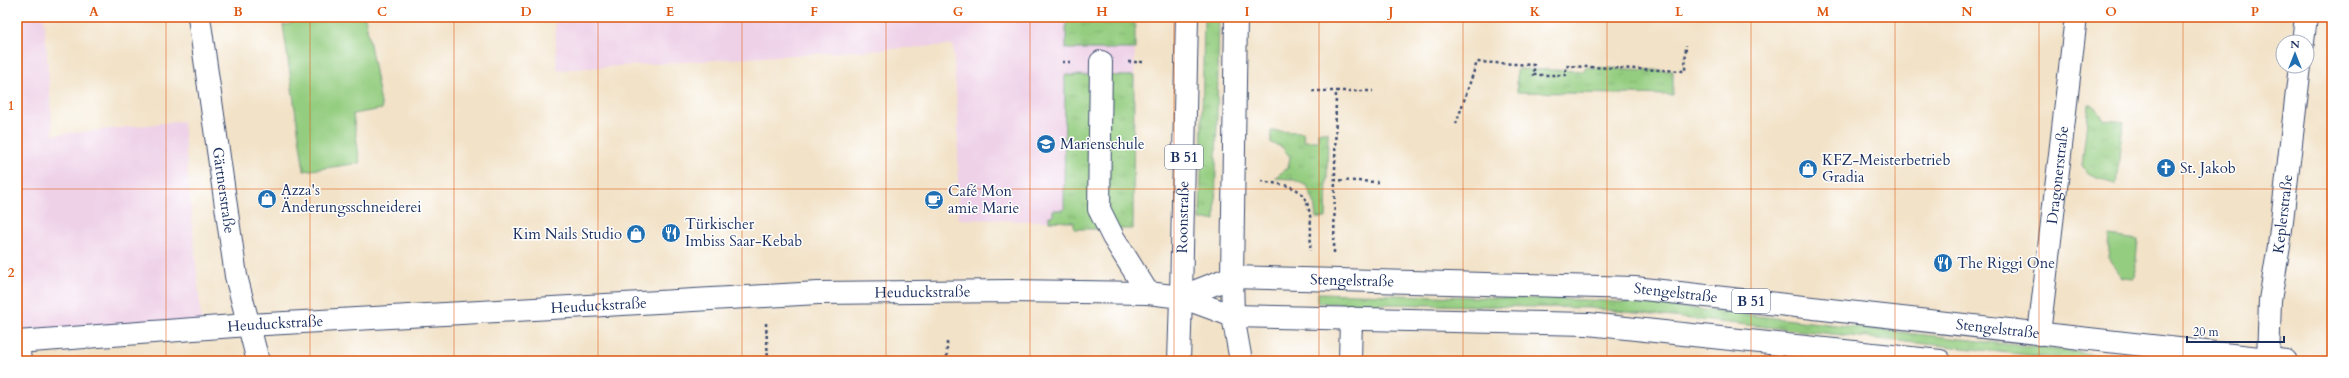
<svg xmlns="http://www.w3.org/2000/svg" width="2349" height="378" font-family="Cardo,serif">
	<defs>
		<pattern id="grass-tufts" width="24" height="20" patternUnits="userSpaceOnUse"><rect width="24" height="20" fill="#94cd80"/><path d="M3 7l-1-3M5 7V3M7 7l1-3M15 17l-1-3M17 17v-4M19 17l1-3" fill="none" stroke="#7fb071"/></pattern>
	</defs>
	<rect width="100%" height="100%" fill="#fff"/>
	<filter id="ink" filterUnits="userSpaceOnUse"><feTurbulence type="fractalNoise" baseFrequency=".025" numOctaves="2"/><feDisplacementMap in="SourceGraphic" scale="8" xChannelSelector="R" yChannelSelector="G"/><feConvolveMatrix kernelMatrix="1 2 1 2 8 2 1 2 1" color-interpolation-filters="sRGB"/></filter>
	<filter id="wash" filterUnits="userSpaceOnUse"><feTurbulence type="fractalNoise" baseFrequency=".012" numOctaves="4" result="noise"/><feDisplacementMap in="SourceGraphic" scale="16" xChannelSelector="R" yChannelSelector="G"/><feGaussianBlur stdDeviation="0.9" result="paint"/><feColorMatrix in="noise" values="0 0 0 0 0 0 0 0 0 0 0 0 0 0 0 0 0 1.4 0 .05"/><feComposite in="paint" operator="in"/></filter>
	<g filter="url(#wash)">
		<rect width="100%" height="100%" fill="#f2e2c7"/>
		<g fill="#eed0e7">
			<polygon points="17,17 44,17 53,135 183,121 202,328 17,342"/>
			<polygon points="555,17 1135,17 1133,229 1074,229 1074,222 958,219 958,122 953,45 557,70"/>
			<polygon points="1335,358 1376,358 1476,361 1335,361"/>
		</g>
		<g fill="url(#grass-tufts)" stroke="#587e6f">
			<rect x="1066" y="17" width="69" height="32"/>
			<polygon points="1204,17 1219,17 1215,220 1200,220"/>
			<polygon points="1585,67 1673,71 1673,95 1517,92 1517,69 1585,71"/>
			<polygon points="1065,75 1134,76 1133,229 1074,229 1074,222 1049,221 1049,216 1053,216 1053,210 1064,210"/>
			<polygon points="2089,104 2092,104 2105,120 2123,122 2116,185 2087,173 2082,165"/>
			<polygon points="1271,131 1303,132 1304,141 1318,141 1318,132 1328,132 1326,218 1316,218 1314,202 1307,186 1292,179 1274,178 1288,168 1290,157 1282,147 1271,143"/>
			<polygon points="1318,293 1589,300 1659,305 2157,361 2084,361 1589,308 1318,303"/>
		</g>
		<g fill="#94cd80" stroke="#587e6f">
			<polygon points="290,17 365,17 382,109 353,114 360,163 304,171 283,25 291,24"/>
			<polygon points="2110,236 2138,240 2134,279 2123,278 2108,258"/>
		</g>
	</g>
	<g filter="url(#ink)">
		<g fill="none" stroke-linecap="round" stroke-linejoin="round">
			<defs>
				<g id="minor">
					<path id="s1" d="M 199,17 L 236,276 L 258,361"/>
					<polyline points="2303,42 2306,17"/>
					<polyline points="1101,62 1099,209 1113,237 1148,293"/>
					<polyline points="1232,277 1233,316 1241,361"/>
					<path id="s2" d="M 2039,334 L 2076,17"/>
					<path id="s3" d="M 17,342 L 248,325 L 818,293 L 1011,291 L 1148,293 L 1181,297 L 1179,361"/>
					<polyline points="18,342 20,361"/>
					<polyline points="1350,361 1351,318"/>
					<path id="s4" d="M 2268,361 L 2270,300 L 2279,246 L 2300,66"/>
				</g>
				<g id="major">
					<polyline points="1232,277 1236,17"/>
					<path id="s5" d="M 1181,297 L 1232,277 L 1635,288 L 2286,361"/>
					<polyline points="1181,297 1233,316 1588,324 1940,361"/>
					<path id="s6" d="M 1181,297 L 1187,17"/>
				</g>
			</defs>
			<use href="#minor" stroke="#3b4a6e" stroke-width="24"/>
			<use href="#major" stroke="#3b4a6e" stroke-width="24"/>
			<g stroke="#3b4a6e" stroke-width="2.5" stroke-dasharray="3 3" stroke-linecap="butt">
				<polyline points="1062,62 1073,62"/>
				<polyline points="1128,62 1145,62"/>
				<polyline points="1312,91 1373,91"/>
				<polyline points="1456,124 1477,62 1534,65 1534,75 1566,75 1566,66 1685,71 1686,45"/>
				<polyline points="1334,180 1378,182"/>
				<path d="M 1261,181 C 1271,183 1282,184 1291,187 C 1315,195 1311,231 1310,251"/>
				<polyline points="1334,253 1336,91"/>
				<polyline points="766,323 768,361"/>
				<polyline points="947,342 947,361"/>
			</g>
			<use href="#minor" stroke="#fff" stroke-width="22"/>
			<use href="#major" stroke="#fff" stroke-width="22"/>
		</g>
	</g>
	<path fill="none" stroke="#de5710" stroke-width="1" stroke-opacity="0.55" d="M 166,17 L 166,361M 310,17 L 310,361M 454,17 L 454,361M 598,17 L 598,361M 742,17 L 742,361M 886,17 L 886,361M 1030,17 L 1030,361M 1174,17 L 1174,361M 1319,17 L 1319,361M 1463,17 L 1463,361M 1607,17 L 1607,361M 1751,17 L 1751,361M 1895,17 L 1895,361M 2039,17 L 2039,361M 2183,17 L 2183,361M 17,189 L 2332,189"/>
	<defs>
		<symbol id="school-disc" viewBox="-11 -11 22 22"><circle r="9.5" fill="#1f6fb2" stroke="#fff"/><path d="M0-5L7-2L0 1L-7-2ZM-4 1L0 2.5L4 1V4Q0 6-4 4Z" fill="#fff"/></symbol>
		<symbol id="church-disc" viewBox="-11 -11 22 22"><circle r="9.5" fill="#1f6fb2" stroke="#fff"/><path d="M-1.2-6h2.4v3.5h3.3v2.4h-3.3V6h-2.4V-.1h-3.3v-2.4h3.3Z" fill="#fff"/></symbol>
		<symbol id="shop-disc" viewBox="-11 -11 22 22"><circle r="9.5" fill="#1f6fb2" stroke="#fff"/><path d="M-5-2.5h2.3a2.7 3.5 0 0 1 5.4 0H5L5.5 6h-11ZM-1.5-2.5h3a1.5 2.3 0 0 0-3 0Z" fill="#fff"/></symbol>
		<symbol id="cafe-disc" viewBox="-11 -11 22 22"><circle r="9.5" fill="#1f6fb2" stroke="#fff"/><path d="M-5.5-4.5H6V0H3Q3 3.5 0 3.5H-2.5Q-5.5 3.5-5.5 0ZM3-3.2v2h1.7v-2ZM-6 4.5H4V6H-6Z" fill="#fff"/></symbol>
		<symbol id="restaurant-disc" viewBox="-11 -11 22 22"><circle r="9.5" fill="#1f6fb2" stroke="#fff"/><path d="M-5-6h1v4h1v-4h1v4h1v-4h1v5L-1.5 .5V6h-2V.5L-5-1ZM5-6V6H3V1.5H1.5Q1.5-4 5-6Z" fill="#fff"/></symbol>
	</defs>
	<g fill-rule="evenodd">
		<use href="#school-disc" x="1035" y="133" width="22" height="22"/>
		<use href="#church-disc" x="2155" y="157" width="22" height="22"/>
		<use href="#shop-disc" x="1797" y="158" width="22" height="22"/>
		<use href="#shop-disc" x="256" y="188" width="22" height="22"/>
		<use href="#cafe-disc" x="923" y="189" width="22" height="22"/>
		<use href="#restaurant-disc" x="660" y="222" width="22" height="22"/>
		<use href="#shop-disc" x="625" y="223" width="22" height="22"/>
		<use href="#restaurant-disc" x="1932" y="252" width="22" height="22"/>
	</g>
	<g text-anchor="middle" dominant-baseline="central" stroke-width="3" stroke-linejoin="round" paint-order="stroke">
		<g fill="#fff" stroke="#5f6d8e" stroke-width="1">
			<rect x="1165" y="145" width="38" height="24" rx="3"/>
			<rect x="1732" y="289" width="38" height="24" rx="3"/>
		</g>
		<g font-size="14" font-weight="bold" fill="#1b2f5e">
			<text x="1184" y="157">B 51</text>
			<text x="1751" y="301">B 51</text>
		</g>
		<g font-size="15" fill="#1b2f5e" stroke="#fff" text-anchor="start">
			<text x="1060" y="144">Marienschule</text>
			<text x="1822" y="160">KFZ-Meisterbetrieb<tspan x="1822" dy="17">Gradia</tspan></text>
			<text x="2180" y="168">St. Jakob</text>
			<text x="281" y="190">Azza's<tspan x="281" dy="17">Änderungsschneiderei</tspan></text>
			<text x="948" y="191">Café Mon<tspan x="948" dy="17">amie Marie</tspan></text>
			<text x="685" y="224">Türkischer<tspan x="685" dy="17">Imbiss Saar-Kebab</tspan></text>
			<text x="622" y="234" text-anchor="end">Kim Nails Studio</text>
			<text x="1957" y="263">The Riggi One</text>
		</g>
		<g font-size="15" fill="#1b2f5e" stroke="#fff">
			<text stroke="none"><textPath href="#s2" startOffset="160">Dragonerstraße</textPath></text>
			<text stroke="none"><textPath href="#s1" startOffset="175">Gärtnerstraße</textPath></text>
			<text stroke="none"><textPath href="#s4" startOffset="148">Keplerstraße</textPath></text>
			<text stroke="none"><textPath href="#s6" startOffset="80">Roonstraße</textPath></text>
			<text stroke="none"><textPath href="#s5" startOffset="175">Stengelstraße</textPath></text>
			<text stroke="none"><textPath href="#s3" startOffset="907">Heuduckstraße</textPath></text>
			<text stroke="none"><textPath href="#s5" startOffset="499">Stengelstraße</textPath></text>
			<text stroke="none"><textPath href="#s3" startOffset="583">Heuduckstraße</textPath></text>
			<text stroke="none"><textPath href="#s3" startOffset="259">Heuduckstraße</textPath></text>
			<text stroke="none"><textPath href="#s5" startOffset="823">Stengelstraße</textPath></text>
		</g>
	</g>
	<rect width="2349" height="378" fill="none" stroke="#fff" stroke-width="44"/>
	<g transform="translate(2295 54)"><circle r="19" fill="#ffffff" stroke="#a4acbf"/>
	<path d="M0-3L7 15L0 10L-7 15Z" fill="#1f6fb2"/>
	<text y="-6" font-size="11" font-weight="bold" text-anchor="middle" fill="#1b2f5e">N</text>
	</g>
	<path d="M2187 336v6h97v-6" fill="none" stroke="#1b2f5e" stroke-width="2"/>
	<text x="2193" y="336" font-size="12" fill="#1b2f5e" stroke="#ffffff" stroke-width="3" paint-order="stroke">20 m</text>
	<rect x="22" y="22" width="2305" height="334" fill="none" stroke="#de5710" stroke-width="1.5"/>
	<g font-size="13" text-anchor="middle" font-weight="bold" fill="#de5710">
		<text x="94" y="16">A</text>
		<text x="238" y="16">B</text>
		<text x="382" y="16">C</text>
		<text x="526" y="16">D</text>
		<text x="670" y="16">E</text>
		<text x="814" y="16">F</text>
		<text x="958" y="16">G</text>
		<text x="1102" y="16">H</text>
		<text x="1247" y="16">I</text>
		<text x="1391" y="16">J</text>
		<text x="1535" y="16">K</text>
		<text x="1679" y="16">L</text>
		<text x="1823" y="16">M</text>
		<text x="1967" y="16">N</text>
		<text x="2111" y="16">O</text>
		<text x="2255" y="16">P</text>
		<text x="11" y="110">1</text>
		<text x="11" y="277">2</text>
	</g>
</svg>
